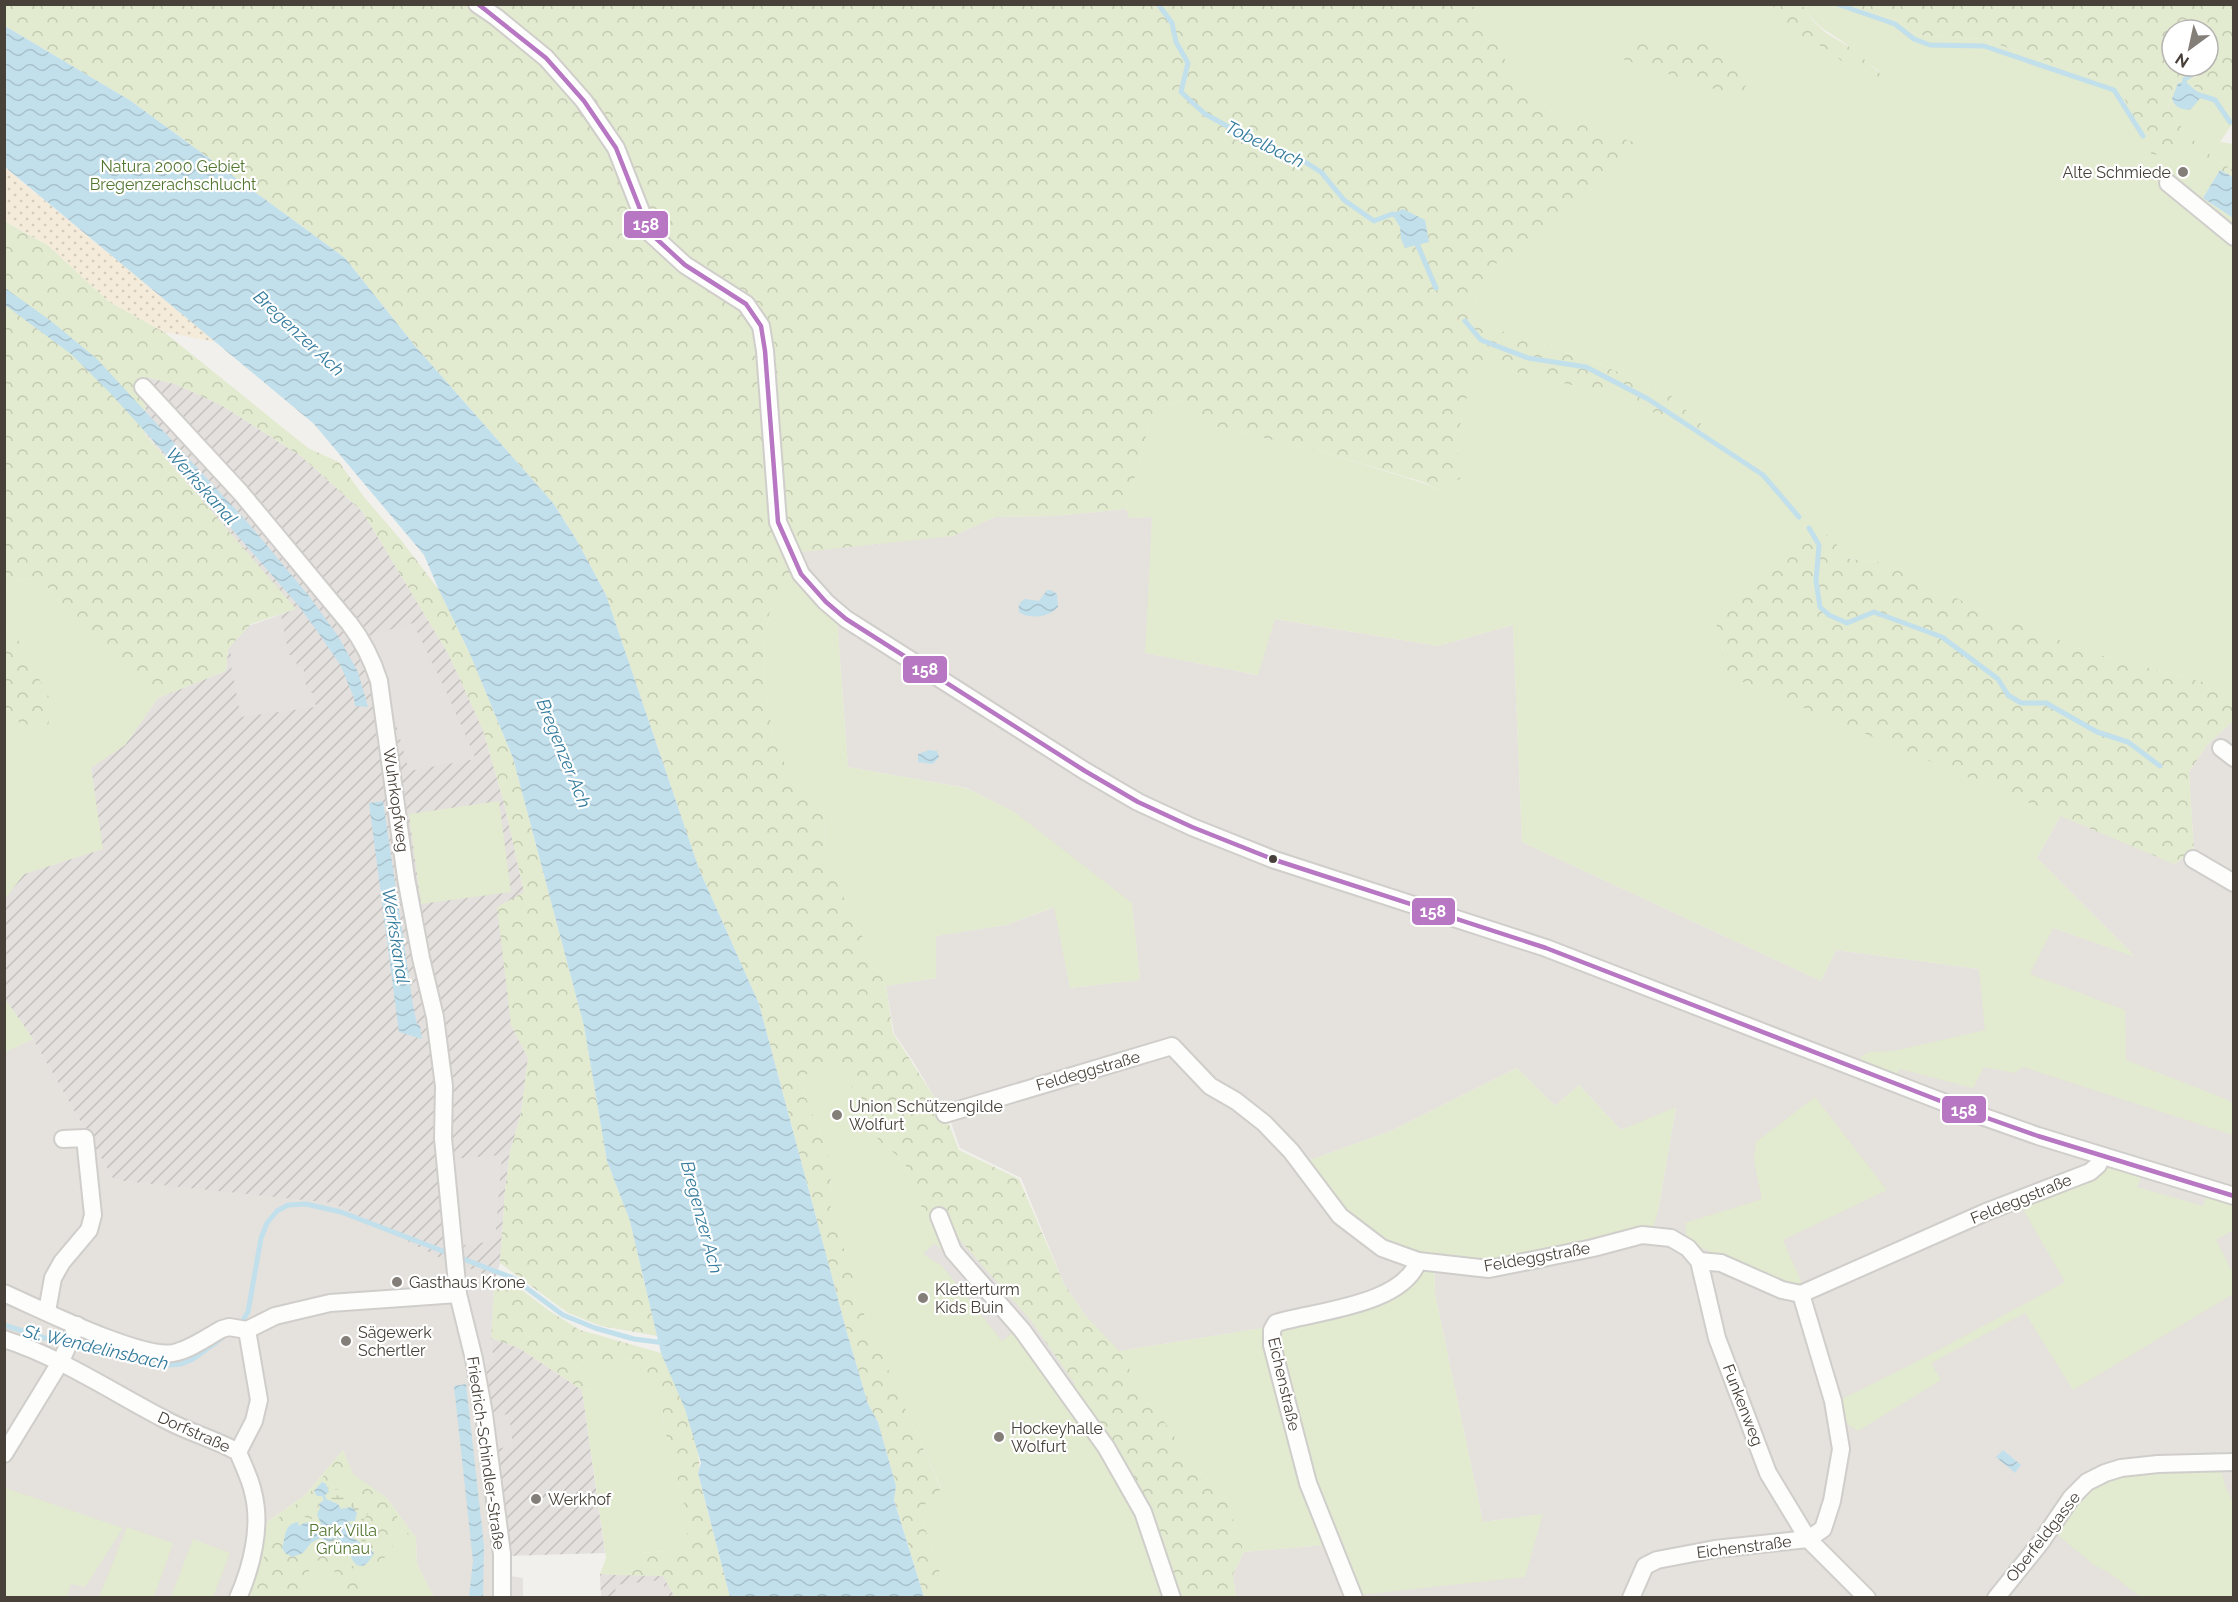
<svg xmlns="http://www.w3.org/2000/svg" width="2238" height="1602" font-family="Raleway,sans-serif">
	<defs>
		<pattern id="industrial-furrows" width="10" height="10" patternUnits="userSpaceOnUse" patternTransform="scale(1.5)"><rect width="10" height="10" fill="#e4e0dd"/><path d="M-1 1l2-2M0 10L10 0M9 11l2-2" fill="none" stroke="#c5c1be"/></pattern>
		<pattern id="forest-crowns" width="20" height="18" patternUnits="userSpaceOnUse" patternTransform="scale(1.5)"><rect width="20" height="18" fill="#e2eacf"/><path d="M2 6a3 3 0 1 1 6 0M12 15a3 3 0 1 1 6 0" fill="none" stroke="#c3cab2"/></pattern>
		<pattern id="wetland-marsh" width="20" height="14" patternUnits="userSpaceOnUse" patternTransform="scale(1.5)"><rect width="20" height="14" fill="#e2eacf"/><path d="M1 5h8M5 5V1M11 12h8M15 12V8" fill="none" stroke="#c3cab2"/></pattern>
		<pattern id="sand-dots" width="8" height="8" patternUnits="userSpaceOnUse" patternTransform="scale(1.5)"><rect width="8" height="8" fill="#f4ebda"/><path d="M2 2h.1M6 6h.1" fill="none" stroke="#d3cbbc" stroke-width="1.8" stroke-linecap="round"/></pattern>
		<pattern id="water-waves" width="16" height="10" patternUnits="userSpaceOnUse" patternTransform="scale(1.5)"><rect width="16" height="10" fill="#c2e0ec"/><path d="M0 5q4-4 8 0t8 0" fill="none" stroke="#a8c1cb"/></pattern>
	</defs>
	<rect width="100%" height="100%" fill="#f2f0ed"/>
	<g fill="#e5e1dc">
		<polygon points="1126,509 1130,518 1152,517 1146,653 1257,675 1274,619 1438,646 1513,625 1522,842 1821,981 1836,950 1979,969 2053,928 2134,956 2037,858 2061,815 2174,864 2194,851 2189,772 2207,745 2233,721 2233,1597 1236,1597 1233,1574 1244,1552 1337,1544 1543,1514 1483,1522 1435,1294 1434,1262 1658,1211 1676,1108 1621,1130 1579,1085 1555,1106 1517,1068 1393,1130 1302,1163 1419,1260 1413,1279 1275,1326 1119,1351 1107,1340 1085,1315 1064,1284 1021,1178 960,1148 948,1114 936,1100 916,1066 894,1033 886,986 936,978 935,936 1006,925 1055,907 1070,988 1140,980 1132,904 1012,811 967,788 848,767 837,619 790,570 783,554 904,539 953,536 995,517 1056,516"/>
		<polygon points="33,1039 114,1180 332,1202 462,1266 507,1597 434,1597 417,1564 416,1538 387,1498 353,1475 343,1450 305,1495 267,1522 259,1568 245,1597 5,1597 4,1052"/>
	</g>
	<g fill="url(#industrial-furrows)">
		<polygon points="146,377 175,384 223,406 302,457 362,511 449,655 483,730 504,803 524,892 511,1025 528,1058 521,1113 510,1152 505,1190 500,1263 494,1283 480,1272 448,1262 333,1203 114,1180 33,1039 5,999 4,899 24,874 102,849 91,767 125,745 158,698 226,671 228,649 248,627 295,609 145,433"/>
		<polygon points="491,1338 519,1348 582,1390 605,1553 507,1556 482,1364 493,1360"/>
		<polygon points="600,1574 663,1576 675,1597 601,1597"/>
	</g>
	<g fill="#e2eacf">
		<path d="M 1471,5 L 1773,5 L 1780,28 L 1823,47 L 1862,76 L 1879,71 C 1870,65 1863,58 1854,50 C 1831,31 1820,33 1802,5 L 1846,5 L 1897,21 L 1916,35 L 1982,39 L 2118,85 L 2152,154 L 2183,146 L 2198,160 L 2220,170 L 2203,198 L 2233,218 L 2233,690 L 2084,651 L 2037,630 L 1990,614 L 1880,562 L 1850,559 L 1828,535 L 1726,675 L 2061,815 L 2037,858 L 2135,957 L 2053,928 L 2030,974 L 2125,1010 L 2126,1060 L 2228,1100 L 2233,1104 L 2233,1135 L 2023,1067 L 2015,1073 L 1984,1067 L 1973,1088 L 1900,1069 L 1895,1078 L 1861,1063 L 1861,1057 L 1868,1052 L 1894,1051 L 1985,1030 L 1979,969 L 1836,950 L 1821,981 L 1522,842 L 1513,625 L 1438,646 L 1275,619 L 1258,675 L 1145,653 L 1152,517 L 1129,518 L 1126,509 L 1154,408 L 1182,401 L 1197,422 L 1320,451 L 1423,483 L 1438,490 L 1460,478 L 1457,446 L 1462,414 L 1477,363 L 1619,396 L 1669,420 L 1713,436 L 1668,393 L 1592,361 L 1474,322 L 1467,314 L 1495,264 L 1526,255 L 1635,144 L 1555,115 L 1512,73 L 1483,14 Z"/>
		<path d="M 2178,81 L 2188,81 L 2203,94 L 2233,107 L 2233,123 L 2220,142 L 2233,144 L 2233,170 C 2206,155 2186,135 2168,109 L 2171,91 Z"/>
		<polygon points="795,576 837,619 848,767 966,788 1013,811 1132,903 1140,980 1070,988 1054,907 1006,925 936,936 936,978 886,986 824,856 825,813 797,787 774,742 765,687 764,650 769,614"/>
		<polygon points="40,577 68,614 158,698 125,745 91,768 103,849 24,874 5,899 5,707 24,728 52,704 14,632 5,627 5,586 17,580"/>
		<polygon points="499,801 511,892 421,904 409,814"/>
		<polygon points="5,999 33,1039 5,1052 4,1052"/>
		<polygon points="840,1060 879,1141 904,1161 924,1213 959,1252 1110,1447 1173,1597 948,1597 919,1510 941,1488 865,1318 830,1204 831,1169 825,1145 798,1078"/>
		<polygon points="1517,1068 1555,1106 1579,1085 1621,1130 1676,1107 1658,1211 1652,1233 1488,1266 1434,1263 1435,1294 1483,1522 1543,1514 1525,1577 1358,1595 1337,1544 1244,1552 1227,1501 1194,1465 1163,1420 1136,1389 1126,1358 1119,1351 1275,1326 1392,1294 1419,1260 1381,1243 1343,1214 1302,1163 1393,1130"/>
		<polygon points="1815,1097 1887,1190 1783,1240 1803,1286 1791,1289 1687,1241 1685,1223 1762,1199 1754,1161 1756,1142"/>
		<polygon points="2111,1168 2141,1178 2137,1187 2203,1206 2206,1197 2231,1193 2233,1182 2233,1230 2216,1240 2233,1273 2233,1294 2073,1390 2025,1313 1931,1363 1941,1380 1858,1431 1844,1422 1838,1401 1914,1363 2065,1282 2020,1204"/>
		<polygon points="629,1358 644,1366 662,1400 664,1426 690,1528 678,1550 640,1553 616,1575 600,1574 606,1558 582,1390 597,1389 576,1366 590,1359 611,1362"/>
		<polygon points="343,1450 353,1474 387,1498 416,1538 417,1564 434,1597 245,1598 259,1568 267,1522 305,1495"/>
		<polygon points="2220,1467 2226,1488 2233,1502 2233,1597 2141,1597 2109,1573 2094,1565 2055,1533 2084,1492 2122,1473"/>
		<polygon points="5,1488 123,1528 85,1587 71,1584 67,1597 5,1597"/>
		<polygon points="127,1527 173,1543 154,1597 99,1597"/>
		<polygon points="193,1539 230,1553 213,1597 171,1597"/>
	</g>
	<g fill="url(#forest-crowns)" fill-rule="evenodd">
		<polygon points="5,4 1471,5 1483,14 1512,73 1555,115 1636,143 1526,255 1495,264 1467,314 1474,322 1592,361 1668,393 1715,437 1669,420 1619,396 1477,363 1462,414 1457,446 1460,479 1438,490 1423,482 1320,451 1197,422 1181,401 1154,408 1126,509 1056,516 995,517 953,536 784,554 790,570 795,576 769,614 764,650 765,687 774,742 797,787 825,813 824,856 886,986 893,1033 945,1114 959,1150 1019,1179 1064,1284 1085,1315 1126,1358 1136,1389 1163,1420 1194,1465 1227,1501 1244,1552 1233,1574 1236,1597 1174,1597 1145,1511 959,1252 924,1213 904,1161 879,1141 839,1061 798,1078 825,1145 831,1169 830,1204 865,1317 941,1489 919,1510 948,1597 924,1597 894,1499 896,1486 878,1422 868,1404 847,1333 759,1004 699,869 606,595 576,539 553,503 415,346 345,258 131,101 5,26"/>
		<polygon points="1773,5 1802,5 1812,20 1826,33 1853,49 1886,79 1886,83 1862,76 1823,47 1779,28"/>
		<path d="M 1846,5 L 2233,5 L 2233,107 L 2203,94 L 2188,81 L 2178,81 L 2171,91 L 2168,109 C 2186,135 2206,155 2233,170 L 2233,177 L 2198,160 L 2183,146 L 2162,167 L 2160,154 L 2152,155 L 2118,85 L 1982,39 L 1916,35 L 1897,21 ZM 2172,30 L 2208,30 L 2208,66 L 2172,66 Z"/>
		<polygon points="1677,36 1720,49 1749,79 1743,91 1717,90 1622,59 1622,47"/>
		<polygon points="4,221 49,246 108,301 164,332 308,448 339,462 364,497 401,540 439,590 470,654 513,758 584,1026 607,1161 630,1221 657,1336 601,1326 568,1313 500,1263 505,1190 510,1152 521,1113 528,1058 511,1025 497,907 524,892 504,803 483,730 449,655 362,511 302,457 223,406 175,384 146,377 145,434 296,609 251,624 228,649 226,671 158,698 68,614 40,577 17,580 5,586"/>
		<polygon points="1828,535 1850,559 1880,562 1990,614 2037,630 2084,651 2233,690 2233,721 2207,745 2189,772 2194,851 2174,864 1726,675 1716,622 1803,537"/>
		<polygon points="5,627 14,632 52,703 48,726 24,728 5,707"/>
		<path d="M 511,1282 L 551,1312 L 580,1330 L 661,1353 C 673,1380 706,1447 698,1474 L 730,1597 L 675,1597 L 663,1576 L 616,1575 L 640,1553 L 678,1550 L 690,1528 L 664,1426 L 662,1400 L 644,1366 L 629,1358 L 611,1362 L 590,1359 L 576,1366 L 597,1389 L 582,1390 L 519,1348 L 491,1338 L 494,1283 Z"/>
		<path d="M 343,1453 L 352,1475 L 340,1480 L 340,1489 L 333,1490 L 326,1484 L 319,1483 L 314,1491 L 317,1496 L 322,1496 L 324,1500 L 319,1504 L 315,1520 L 297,1515 L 277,1531 L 285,1541 L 303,1553 L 308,1549 C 336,1551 348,1557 363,1582 L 353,1597 L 335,1597 L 332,1588 L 335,1572 L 313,1557 L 309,1568 L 308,1587 L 317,1597 L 247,1598 L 262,1569 L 270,1524 L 307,1496 Z"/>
		<polygon points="359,1481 389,1505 412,1539 395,1538 391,1552 376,1565 371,1559 373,1553 366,1544 365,1534 358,1536 358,1527 370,1511 358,1500"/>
	</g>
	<g fill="url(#wetland-marsh)">
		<path d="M 327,1486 L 333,1490 L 328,1496 C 345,1493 358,1501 370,1511 L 358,1527 L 358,1536 L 365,1533 L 366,1544 L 356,1541 L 351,1536 L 352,1527 L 348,1521 L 355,1520 L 346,1507 L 341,1509 L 337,1504 L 326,1499 L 325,1495 L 328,1492 Z"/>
		<path d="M 320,1538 L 325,1540 L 337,1538 C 347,1546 349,1556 357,1566 L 363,1566 L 356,1571 L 340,1558 L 339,1554 L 327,1556 L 320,1550 L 308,1549 L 311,1543 Z"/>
	</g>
	<polygon fill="url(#sand-dots)" points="4,167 216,342 164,332 108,301 49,246 5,221"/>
	<g fill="#e4e1de">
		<polygon points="281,615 289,655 295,655 297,666 303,665 307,693 313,693 316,707 241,717 231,666 231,651 251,625"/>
		<polygon points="413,623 446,691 476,759 409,771 384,680 364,637"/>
		<polygon points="502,1155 495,1241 458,1246 450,1159"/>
		<polygon points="947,1225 1032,1322 1075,1384 1069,1388 941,1230"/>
		<polygon points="935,1243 1012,1333 1002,1341 942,1266 923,1254"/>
		<polygon points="462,1266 480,1272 494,1283 491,1338 493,1360 482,1364 467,1301"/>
		<polygon points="509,1414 513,1447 499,1448 493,1416"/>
		<polygon points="511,1576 523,1578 523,1597 511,1597"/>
		<polygon points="661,1580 670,1597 616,1597 615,1585"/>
	</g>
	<g fill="url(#water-waves)">
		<polygon points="5,26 131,101 345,258 415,346 553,503 576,539 606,595 699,869 759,1004 847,1333 868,1404 878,1422 896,1486 894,1500 924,1597 730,1597 698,1473 701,1463 685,1409 661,1353 630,1221 607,1161 584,1026 513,758 470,654 439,590 424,555 314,424 5,167"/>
		<path d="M 2186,82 L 2202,96 L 2191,109 C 2182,111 2175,107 2172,99 L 2178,83 Z"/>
		<polygon points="2220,170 2233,177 2233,218 2203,198"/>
		<polygon points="1403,209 1425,220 1429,242 1405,248 1401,239 1400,227 1392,214"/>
		<polygon points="5,288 51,321 97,359 249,524 309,596 338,636 358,672 368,707 355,706 354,698 341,666 317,631 298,605 202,495 112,395 71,354 5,305"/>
		<path d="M 1047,590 L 1051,590 L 1057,594 L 1058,607 C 1050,617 1029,620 1019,612 C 1018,606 1019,602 1025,599 L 1039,601 Z"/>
		<polygon points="929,750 937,751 939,757 933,764 918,762 918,754"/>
		<polygon points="383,801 413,1005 417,1024 420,1026 422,1039 399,1032 369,803"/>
		<polygon points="466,1384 484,1546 483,1597 469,1597 473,1561 454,1386"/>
		<polygon points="2003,1450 2021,1465 2015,1473 1996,1457"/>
		<path d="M 322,1482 L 326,1484 L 329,1492 L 325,1495 L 326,1499 L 338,1504 L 341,1509 L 352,1507 L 357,1513 L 355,1521 L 348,1521 L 352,1527 L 351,1536 C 358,1543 367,1544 374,1553 C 365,1571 355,1570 349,1552 C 347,1547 340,1541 337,1538 L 330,1542 L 320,1538 L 311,1543 L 303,1553 L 292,1557 L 285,1553 L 282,1548 C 286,1538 283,1524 298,1522 L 299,1526 L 304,1523 L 311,1522 L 315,1526 L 313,1534 L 323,1529 L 317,1514 L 320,1508 L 319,1504 L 324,1500 L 322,1496 L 317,1496 L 314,1491 Z"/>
	</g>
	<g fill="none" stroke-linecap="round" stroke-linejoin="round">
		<g stroke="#c2e0ec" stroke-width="5">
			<polyline points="1158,4 1172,23 1176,42 1188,63 1181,92 1205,114 1275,152 1294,155 1321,172 1344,200 1374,221 1392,214 1398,215"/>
			<polyline points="1837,4 1895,24 1914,39 1930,45 1984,46 2114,90 2143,136"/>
			<polyline points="2183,88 2185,79 2193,74"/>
			<polyline points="2196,94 2215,100 2230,122"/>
			<polyline points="1415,239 1436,288"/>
			<polyline points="1465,321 1481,340 1528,358 1586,367 1648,399 1763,475 1799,517"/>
			<polyline points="1809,528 1819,545 1816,581 1820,607 1829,615 1847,623 1874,612 1942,637 1998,679 2008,695 2021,703 2046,703 2097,732 2128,742 2160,766"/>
			<polyline points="4,1325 54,1341 113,1349 169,1365 181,1364 193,1359 222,1338"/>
			<polyline points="239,1326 248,1312 261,1238 267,1223 277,1211 288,1205 306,1204 341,1212 513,1278 563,1315 595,1328 634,1339 665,1343"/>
		</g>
		<defs>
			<g id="minor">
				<polyline points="477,4 496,17 546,58 584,101 616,148 649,232 685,265 746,304 761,326 765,351 778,522 801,574 826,602 846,619 1085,771 1138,802 1192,827 1275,860 1546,948 1956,1107 2038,1136 2234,1196"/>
				<polyline points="2168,183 2234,237"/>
				<path d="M 143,387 L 241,493 L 349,623 C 363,641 372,659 379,681 L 406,878 L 421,958 L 435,1017 L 444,1086 L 443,1138 L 458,1294 L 474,1359 L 484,1414 L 502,1554 L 502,1598"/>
				<polyline points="2221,748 2234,758"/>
				<polyline points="2193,859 2234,883"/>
				<polyline points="945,1114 1172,1046 1210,1086 1236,1101 1264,1123 1291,1151 1340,1216 1382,1248 1418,1261 1489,1269 1593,1248 1642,1235 1671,1238 1688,1248 1699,1261 1717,1338 1768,1473 1808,1539 1867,1598"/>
				<polyline points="939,1216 953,1251 1022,1330 1106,1447 1143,1512 1172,1598"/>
				<polyline points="1699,1261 1721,1263 1782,1290 1801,1294 1986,1212 2090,1172 2098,1165 2102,1156"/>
				<path d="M 4,1293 C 38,1308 140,1359 173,1353 C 190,1350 207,1337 222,1329 L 229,1327 L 247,1330 L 275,1316 L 330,1303 L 458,1294"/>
				<polyline points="47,1311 53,1278 62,1262 89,1230 93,1215 85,1138 63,1139"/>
				<path d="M 4,1339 C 62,1358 112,1392 166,1420 C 190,1433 215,1439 238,1452 C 243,1465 250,1478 253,1492 C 262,1526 252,1566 238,1598"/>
				<polyline points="238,1452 254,1421 259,1400 247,1330"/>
				<polyline points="4,1454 61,1361 77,1325"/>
				<path d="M 1354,1598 L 1308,1483 L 1272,1345 L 1272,1330 L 1276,1323 C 1316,1311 1403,1305 1418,1261"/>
				<polyline points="1631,1598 1645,1566 1657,1560 1715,1549 1808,1539 1823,1529 1832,1501 1841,1449 1833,1401 1801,1294"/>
				<polyline points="1996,1598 2041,1542 2071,1498 2087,1482 2105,1473 2121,1468 2158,1464 2234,1462"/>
			</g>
		</defs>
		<use href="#minor" stroke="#d0cecb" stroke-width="20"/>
		<use href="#minor" stroke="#fdfdfc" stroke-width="16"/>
		<defs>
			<polyline id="bus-1" points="478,4 546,58 584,101 616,148 649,232 685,265 746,304 761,326 765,351 778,522 801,574 826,602 846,619 1085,771 1138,802 1192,827 1275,860 1546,948 1956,1107 2038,1136 2234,1196"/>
		</defs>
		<use href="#bus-1" stroke="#fff" stroke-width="9"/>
		<use href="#bus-1" stroke="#b777c2" stroke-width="4.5"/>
	</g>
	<g fill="#847e78" stroke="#fff" stroke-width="2">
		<circle cx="2183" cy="172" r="6"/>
		<circle cx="837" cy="1115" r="6"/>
		<circle cx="397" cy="1282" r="6"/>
		<circle cx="923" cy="1298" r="6"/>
		<circle cx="346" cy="1341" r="6"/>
		<circle cx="999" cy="1437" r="6"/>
		<circle cx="536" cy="1499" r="6"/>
	</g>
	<circle fill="#484139" stroke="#fff" stroke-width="2" cx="1273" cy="859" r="5"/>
	<g text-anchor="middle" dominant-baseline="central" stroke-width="4.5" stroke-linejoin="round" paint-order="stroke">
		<g font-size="16" fill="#527630" stroke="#fff">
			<text x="173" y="166">Natura 2000 Gebiet<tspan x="173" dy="18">Bregenzerachschlucht</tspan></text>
			<text x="343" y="1530">Park Villa<tspan x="343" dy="18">Grünau</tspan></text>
		</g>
		<g font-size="16" fill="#484139" stroke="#fff" text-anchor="start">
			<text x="2171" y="172" text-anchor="end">Alte Schmiede</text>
			<text x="849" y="1106">Union Schützengilde<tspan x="849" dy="18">Wolfurt</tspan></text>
			<text x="409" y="1282">Gasthaus Krone</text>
			<text x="935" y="1289">Kletterturm<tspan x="935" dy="18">Kids Buin</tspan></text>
			<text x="358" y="1332">Sägewerk<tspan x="358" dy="18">Schertler</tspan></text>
			<text x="1011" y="1428">Hockeyhalle<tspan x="1011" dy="18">Wolfurt</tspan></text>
			<text x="548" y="1499">Werkhof</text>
		</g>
		<g font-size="16" fill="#484139" stroke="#fff">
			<text transform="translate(396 800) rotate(82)">Wuhrkopfweg</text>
			<text transform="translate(1088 1071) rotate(-16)">Feldeggstraße</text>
			<text transform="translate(2021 1199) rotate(-22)">Feldeggstraße</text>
			<text transform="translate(1537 1257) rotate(-10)">Feldeggstraße</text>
			<text transform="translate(1284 1384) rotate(77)">Eichenstraße</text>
			<text transform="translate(1743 1405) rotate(69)">Funkenweg</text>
			<text transform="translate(194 1432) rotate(24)">Dorfstraße</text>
			<text transform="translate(486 1453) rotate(82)">Friedrich-Schindler-Straße</text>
			<text transform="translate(2043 1537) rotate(-52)">Oberfeldgasse</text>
			<text transform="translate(1744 1547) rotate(-7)">Eichenstraße</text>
		</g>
		<g font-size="18" font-style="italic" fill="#357c9d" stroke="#fff">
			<text transform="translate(1265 144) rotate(26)">Tobelbach</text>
			<text transform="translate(299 333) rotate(43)">Bregenzer Ach</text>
			<text transform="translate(202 486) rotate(48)">Werkskanal</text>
			<text transform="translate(564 753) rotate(68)">Bregenzer Ach</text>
			<text transform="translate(396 936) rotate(81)">Werkskanal</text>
			<text transform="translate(702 1217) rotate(75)">Bregenzer Ach</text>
			<text transform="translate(96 1347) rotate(13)">St. Wendelinsbach</text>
		</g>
	</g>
	<g stroke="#fff" stroke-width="2">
		<rect x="623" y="210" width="46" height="29" rx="6" fill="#b777c2"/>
		<rect x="902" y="655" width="46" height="29" rx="6" fill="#b777c2"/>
		<rect x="1411" y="897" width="45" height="29" rx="6" fill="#b777c2"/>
		<rect x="1941" y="1095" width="46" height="29" rx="6" fill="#b777c2"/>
	</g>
	<g font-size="16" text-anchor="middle" font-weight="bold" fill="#fff">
		<text x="646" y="230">158</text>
		<text x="925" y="675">158</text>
		<text x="1433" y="917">158</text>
		<text x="1964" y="1116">158</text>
	</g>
	<rect width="2238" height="1602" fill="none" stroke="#484139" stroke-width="12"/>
	<g transform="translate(2190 48) rotate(213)"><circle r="28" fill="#ffffff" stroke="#b6b3b0" stroke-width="1.5"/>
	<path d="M0-4.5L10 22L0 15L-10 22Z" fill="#847e78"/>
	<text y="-9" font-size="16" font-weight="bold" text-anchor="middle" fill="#484139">N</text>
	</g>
</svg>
